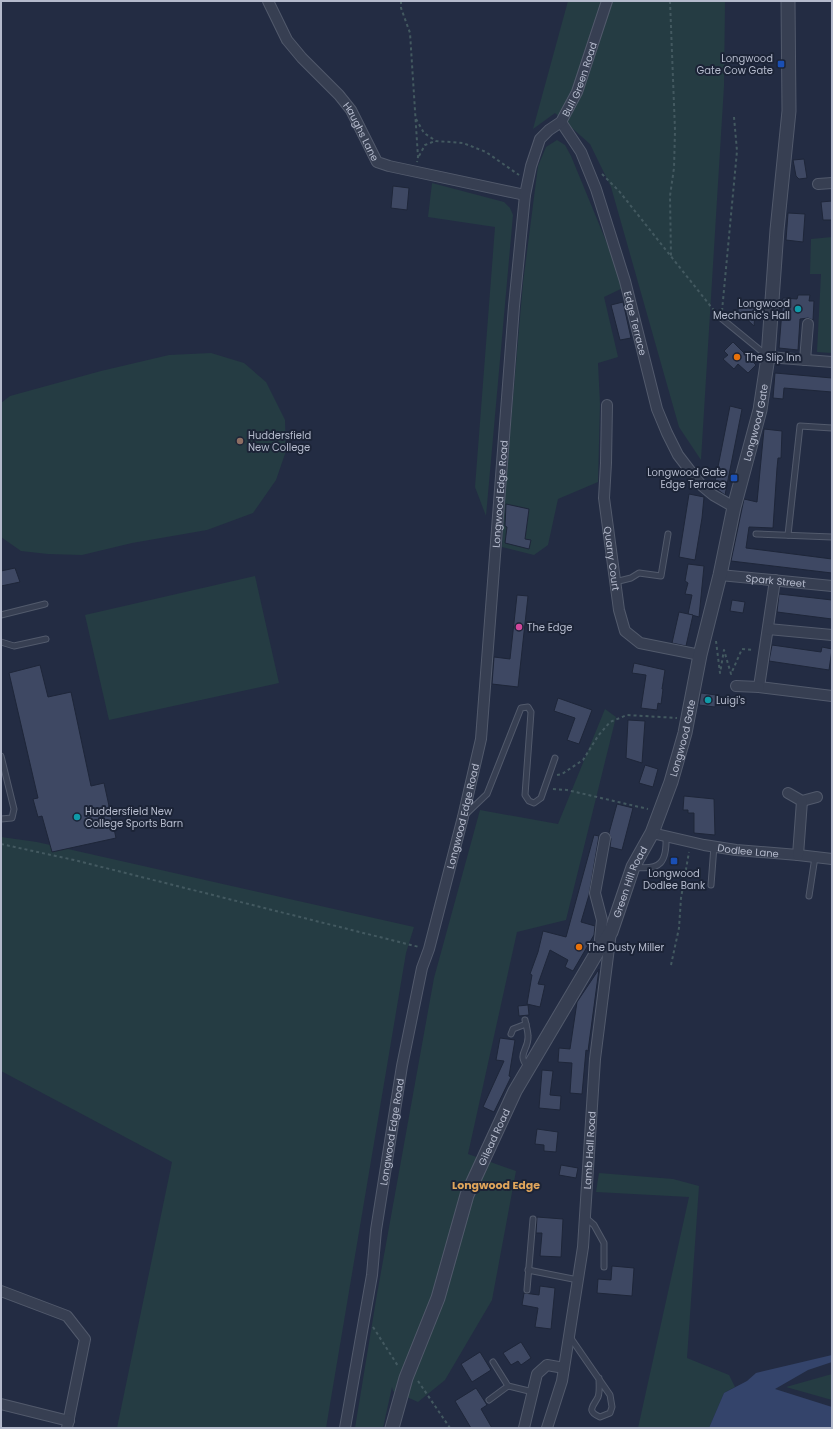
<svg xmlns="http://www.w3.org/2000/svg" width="833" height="1429" font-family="Poppins,sans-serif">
	<rect width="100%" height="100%" fill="#232c43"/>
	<g fill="#253c43">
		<polygon points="568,1 725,1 724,86 701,460 679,427 611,187 590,144 555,113 533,129"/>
		<polygon points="557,140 565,145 571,156 625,287 604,297 618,357 598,363 600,404 598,482 558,499 548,545 534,555 502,547 505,490 523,283 538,166 546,147"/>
		<polygon points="432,183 504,202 510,208 513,215 486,516 475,487 495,227 428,217"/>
		<polygon points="832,237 832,353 817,352 821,274 810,274 811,239"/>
		<polygon points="211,353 244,363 266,382 285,420 286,451 276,480 253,513 207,530 132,543 82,555 48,554 21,551 1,537 1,403 10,396 101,371 169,355"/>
		<polygon points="255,576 279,683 109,720 85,615"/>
		<polygon points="605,709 616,717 566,920 517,932 468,1154 516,1171 492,1300 445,1380 418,1402 393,1391 392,1387 383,1428 355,1428 377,1294 434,978 480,810 558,824"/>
		<polygon points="1,837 37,842 414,927 406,953 326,1428 117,1428 172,1162 1,1071"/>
		<polygon points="599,1173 673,1179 699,1186 687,1358 729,1375 735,1387 724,1393 709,1428 638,1428 689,1197 596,1192"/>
		<polygon points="832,1374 832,1400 786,1387"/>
	</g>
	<polygon fill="#34446b" points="832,1355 832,1362 808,1370 775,1389 832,1407 832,1428 709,1428 724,1393 747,1381 756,1373"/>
	<g fill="#3e4863" stroke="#1e2639">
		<polygon points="804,159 807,178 799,179 796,176 793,160"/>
		<polygon points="393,186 409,188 407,210 391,208"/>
		<polygon points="832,201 832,220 823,220 821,202"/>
		<polygon points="788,213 805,214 803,242 786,240"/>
		<polygon points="798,295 810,295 809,301 814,301 813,320 808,318 800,319 798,350 779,348 783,298 797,299"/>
		<polygon points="739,300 756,301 754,326 738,311"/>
		<polygon points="623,302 631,338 620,340 611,305"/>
		<polygon points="733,342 756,365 748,373 738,364 734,369 723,359 728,355 724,351"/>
		<polygon points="775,373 832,378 832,392 784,388 783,399 773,398"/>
		<polygon points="730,406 742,409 725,495 714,487"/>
		<polygon points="764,429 782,431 781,458 778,458 777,468 773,528 749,527 746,548 832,559 832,573 731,561 744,499 757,502"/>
		<polygon points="689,494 704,497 702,518 695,560 679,557"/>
		<polygon points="506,504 529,509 525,539 531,540 529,549 505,543 507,527 505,526"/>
		<polygon points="688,564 704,566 699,617 688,614 692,595 685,594 688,583 685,581"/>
		<polygon points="15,568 20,582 1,586 1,571"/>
		<polygon points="779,594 832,600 832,619 777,612"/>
		<polygon points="517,595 528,596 518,687 492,684 494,657 510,659"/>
		<polygon points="732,600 745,602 743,613 730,611"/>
		<polygon points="679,612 693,615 686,646 672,643"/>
		<polygon points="772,645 821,652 822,647 832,649 829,670 769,661"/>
		<polygon points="634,663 665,670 662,689 663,689 661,704 658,703 657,710 641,708 646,675 632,673"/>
		<polygon points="40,665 48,697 71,692 91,786 104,783 116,838 52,852 42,816 38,817 33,799 38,798 9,673"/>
		<polygon points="701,693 716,695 715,707 699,705"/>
		<polygon points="558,698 592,710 579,744 567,740 575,718 554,711"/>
		<polygon points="628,720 645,721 642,763 626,758"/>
		<polygon points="645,765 658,769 653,787 639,783"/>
		<polygon points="684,796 714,799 715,835 694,833 694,813 688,813 688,810 683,810"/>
		<polygon points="617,804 633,808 622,850 610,847 611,839 609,833"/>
		<polygon points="594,835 599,836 589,895 581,922 595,926 594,935 573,971 565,967 568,960 550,950 538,984 545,985 540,1007 527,1004 532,975 530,974 538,952 543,931 566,937"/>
		<polygon points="599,969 588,1051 586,1050 582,1094 570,1093 572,1063 558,1062 559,1048 570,1049 577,1002"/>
		<polygon points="528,1005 529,1015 519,1016 518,1006"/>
		<polygon points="500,1038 515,1040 509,1076 511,1077 494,1112 483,1107 504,1061 496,1060"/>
		<polygon points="542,1070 553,1071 550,1095 561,1096 560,1110 539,1108"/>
		<polygon points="537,1129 558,1132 556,1152 544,1151 544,1145 535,1144"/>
		<polygon points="561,1165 578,1168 576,1178 559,1175"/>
		<polygon points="537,1217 563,1219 561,1257 540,1256 542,1233 536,1233"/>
		<polygon points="612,1266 634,1268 632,1296 597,1293 598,1279 611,1280"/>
		<polygon points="540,1286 555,1288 551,1329 535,1327 538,1308 522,1305 524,1293 539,1295"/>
		<polygon points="521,1342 531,1358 521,1365 518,1361 511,1365 503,1353"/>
		<polygon points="480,1352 491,1370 472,1382 461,1364"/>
		<polygon points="476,1388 487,1405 481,1409 492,1428 471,1428 455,1401"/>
	</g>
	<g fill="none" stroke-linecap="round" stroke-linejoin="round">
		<defs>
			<g id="service">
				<polyline points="721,318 766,355"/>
				<polyline points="756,534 832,537"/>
				<polyline points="788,535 800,426 832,428"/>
				<polyline points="615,582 631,578 639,573 661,576 668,534"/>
				<polyline points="1,615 45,604"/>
				<polyline points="1,642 14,646 46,639"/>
				<polyline points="1,756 14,809 12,818 1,819"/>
				<polyline points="465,815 487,794 521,708 528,707 531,712 525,795 529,801 534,803 541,798 555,758"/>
				<path d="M 634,867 C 661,871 667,862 666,836"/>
				<polyline points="711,885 714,846"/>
				<polyline points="809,896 815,857"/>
				<path d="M 525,1020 C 526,1025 528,1031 528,1036 C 529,1050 516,1054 528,1067"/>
				<polyline points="511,1034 513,1029 526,1024"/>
				<polyline points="586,1218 594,1225 604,1243 604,1267"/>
				<polyline points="528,1270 578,1280"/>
				<polyline points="527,1290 533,1219"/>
				<path d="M 570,1337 L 610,1395 L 612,1407 L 610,1413 L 600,1417 C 586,1411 593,1407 598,1397 C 600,1392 599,1384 599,1378"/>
				<polyline points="508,1386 533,1392"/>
				<polyline points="489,1400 508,1386 493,1362"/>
			</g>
			<g id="minor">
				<path id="s1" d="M 268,1 L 287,40 L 302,58 L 339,95 L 351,110 L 377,162 L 389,166 L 525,195"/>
				<path id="s2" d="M 561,122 L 581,152 L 596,189 L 625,281 L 657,409 L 667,433 L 678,455 L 701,485 L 713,495 L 734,507"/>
				<polyline points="818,184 832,183"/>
				<polyline points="768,357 832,362"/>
				<polyline points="805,360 808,324"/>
				<path id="s3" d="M 607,405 L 606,463 L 604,498 L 619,610 L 625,631 L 640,643 L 700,655"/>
				<path id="s4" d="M 720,575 L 832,586"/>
				<polyline points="775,580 759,687 832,696"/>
				<polyline points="768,629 832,635"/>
				<polyline points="736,686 759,687"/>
				<polyline points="788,793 802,801 817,797"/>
				<path id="s5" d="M 652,833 L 704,845 L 736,850 L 798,855 L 832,859"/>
				<polyline points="798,855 802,801"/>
				<polyline points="599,949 602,920 595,893 605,838"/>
				<polyline points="1,1291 67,1316 85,1339 67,1428"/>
				<polyline points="1,1404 69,1421"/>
				<path id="s6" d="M 345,1428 L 372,1275 L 376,1230 L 402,1066 L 422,968 L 429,949 L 463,817 L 481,739 L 514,306 L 525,195 L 531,166 L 540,139 L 549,130 L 561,122 L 577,92 L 607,1"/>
				<polyline points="524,1428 537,1374 547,1365 564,1368"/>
				<path id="s7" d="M 547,1428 L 562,1381 L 583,1247 L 595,1059 L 611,932"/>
			</g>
			<g id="tertiary">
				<path id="s8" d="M 392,1428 L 406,1378 L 438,1298 L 467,1195 L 515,1091 L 599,949 L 611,932 L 633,867 L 652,833 L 671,782 L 685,733 L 700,655 L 720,575 L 734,507 L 760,410 L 768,357 L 777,230 L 789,111 L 788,1"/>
			</g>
		</defs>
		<use href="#service" stroke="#525a6c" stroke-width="7"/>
		<use href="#minor" stroke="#525a6c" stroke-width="12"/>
		<use href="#tertiary" stroke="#525a6c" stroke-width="15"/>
		<g stroke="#435960" stroke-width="2" stroke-dasharray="3 3" stroke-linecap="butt">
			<polyline points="401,1 401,8 410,33 418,157 417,162"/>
			<polyline points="670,1 675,130 674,168 670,196 671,257"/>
			<polyline points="416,119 424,133 436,141 463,143 486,152 519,175"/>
			<polyline points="419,156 425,145 435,141"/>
			<polyline points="602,174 619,191 716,313"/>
			<polyline points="722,311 737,151 734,117"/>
			<polyline points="716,641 720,673 724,650 731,674 742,649 754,650"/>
			<polyline points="557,775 562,774 583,760 598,736 610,722 627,715 677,718"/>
			<polyline points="553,789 567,790 648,809"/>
			<polyline points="1,844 74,860 419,947"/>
			<polyline points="671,965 679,928 681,898 689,852"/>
			<polyline points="373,1327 398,1366"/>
			<polyline points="418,1381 450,1428"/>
		</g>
		<use href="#service" stroke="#373f52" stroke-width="5"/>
		<use href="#minor" stroke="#373f52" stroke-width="10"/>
		<use href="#tertiary" stroke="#373f52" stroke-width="13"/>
	</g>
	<g fill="#1a4fb4" stroke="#1c2437" stroke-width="1.5">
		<rect x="777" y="60" width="8" height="8" rx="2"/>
		<rect x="730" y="474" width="8" height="8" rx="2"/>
		<rect x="670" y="857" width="8" height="8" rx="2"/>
	</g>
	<g fill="#0f9aa8" stroke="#1c2437" stroke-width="1.5">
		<circle cx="798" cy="309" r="4"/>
		<circle cx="708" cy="700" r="4"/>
		<circle cx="77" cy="817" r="4"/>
	</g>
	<g fill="#e8710a" stroke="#1c2437" stroke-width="1.5">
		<circle cx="737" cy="357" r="4"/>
		<circle cx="579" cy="947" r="4"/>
	</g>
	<circle fill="#8d6e63" stroke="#1c2437" stroke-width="1.5" cx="240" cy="441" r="4"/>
	<circle fill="#d1479c" stroke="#1c2437" stroke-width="1.5" cx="519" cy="627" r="4"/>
	<g text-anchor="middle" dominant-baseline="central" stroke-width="4" stroke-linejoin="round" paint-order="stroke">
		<g font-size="10" fill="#b4bacc" stroke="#1c2437" text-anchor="start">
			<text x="773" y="58" text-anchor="end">Longwood<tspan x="773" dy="12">Gate Cow Gate</tspan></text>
			<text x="790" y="303" text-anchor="end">Longwood<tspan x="790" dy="12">Mechanic's Hall</tspan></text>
			<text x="745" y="357">The Slip Inn</text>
			<text x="248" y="435">Huddersfield<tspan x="248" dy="12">New College</tspan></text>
			<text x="726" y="472" text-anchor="end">Longwood Gate<tspan x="726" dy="12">Edge Terrace</tspan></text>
			<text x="527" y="627">The Edge</text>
			<text x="716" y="700">Luigi's</text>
			<text x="85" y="811">Huddersfield New<tspan x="85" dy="12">College Sports Barn</tspan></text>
			<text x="674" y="873" text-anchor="middle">Longwood<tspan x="674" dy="12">Dodlee Bank</tspan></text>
			<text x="587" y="947">The Dusty Miller</text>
		</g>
		<g font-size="10" fill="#b4bacc" stroke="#1c2437">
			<text stroke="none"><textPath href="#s6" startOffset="1381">Bull Green Road</textPath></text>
			<text stroke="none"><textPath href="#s1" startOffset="162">Haughs Lane</textPath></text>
			<text stroke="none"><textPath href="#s2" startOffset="216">Edge Terrace</textPath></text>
			<text stroke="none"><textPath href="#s8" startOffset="1077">Longwood Gate</textPath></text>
			<text stroke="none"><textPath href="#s6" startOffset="949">Longwood Edge Road</textPath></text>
			<text stroke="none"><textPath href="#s3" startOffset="154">Quarry Court</textPath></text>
			<text stroke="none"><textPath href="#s4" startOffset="56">Spark Street</textPath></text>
			<text stroke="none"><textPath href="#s8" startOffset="753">Longwood Gate</textPath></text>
			<text stroke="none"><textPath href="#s6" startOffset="624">Longwood Edge Road</textPath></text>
			<text stroke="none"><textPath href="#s5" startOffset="98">Dodlee Lane</textPath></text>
			<text stroke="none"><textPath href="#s8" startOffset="599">Green Hill Road</textPath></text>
			<text stroke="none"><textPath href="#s6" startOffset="300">Longwood Edge Road</textPath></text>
			<text stroke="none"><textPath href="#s8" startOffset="309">Gilead Road</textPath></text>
			<text stroke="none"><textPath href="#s7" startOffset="282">Lamb Hall Road</textPath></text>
		</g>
		<g font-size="11" font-weight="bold" fill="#e0a55b" stroke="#1c2437">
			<text x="496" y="1185">Longwood Edge</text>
		</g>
	</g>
	<rect width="833" height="1429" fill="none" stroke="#b4bacc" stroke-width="4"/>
</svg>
